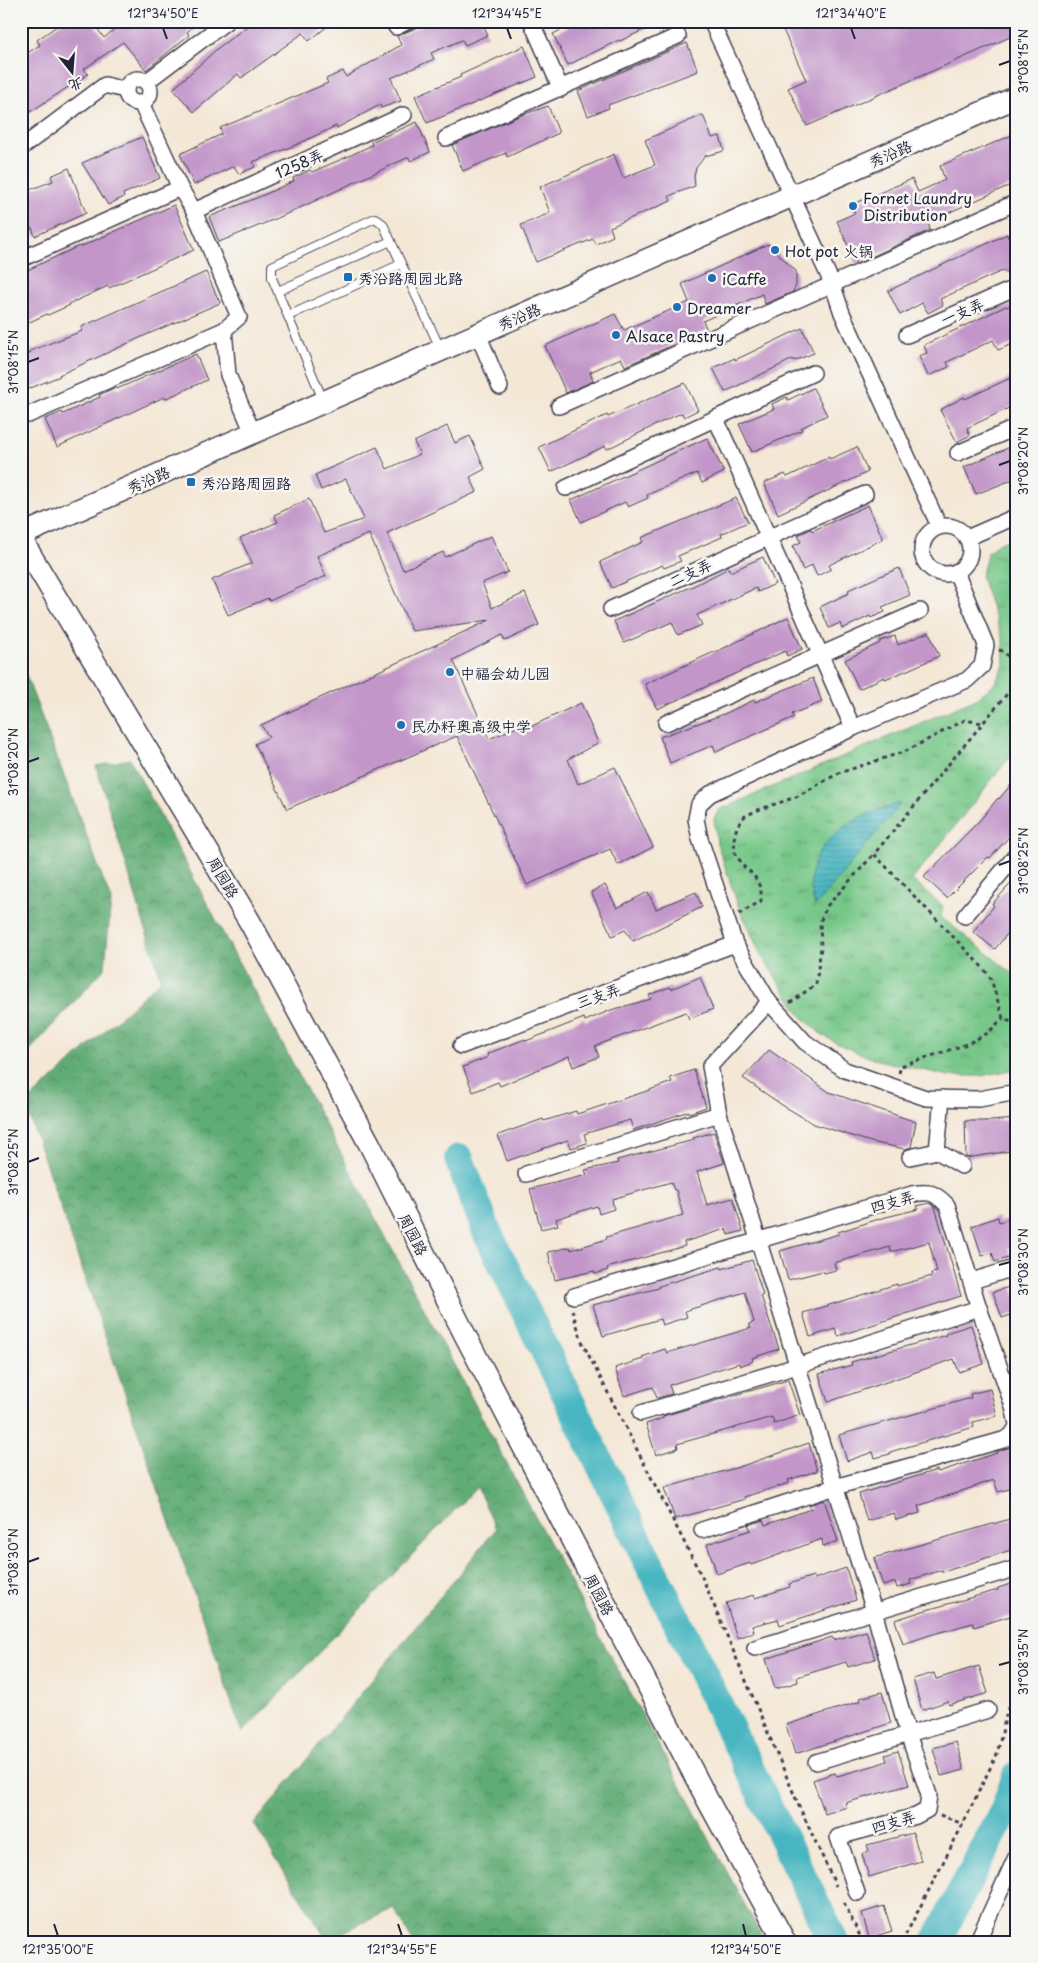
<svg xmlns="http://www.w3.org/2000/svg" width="1038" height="1963" font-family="'Playpen Sans','LXGW WenKai TC',sans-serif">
	<defs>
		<pattern id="grass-tufts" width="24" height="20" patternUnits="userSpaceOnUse" patternTransform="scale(1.25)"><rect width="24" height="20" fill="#76c788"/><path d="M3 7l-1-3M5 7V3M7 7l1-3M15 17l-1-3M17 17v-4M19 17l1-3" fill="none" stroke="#60a170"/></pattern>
		<pattern id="forest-crowns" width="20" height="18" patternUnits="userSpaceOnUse" patternTransform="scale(1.25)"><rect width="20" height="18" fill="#60ac74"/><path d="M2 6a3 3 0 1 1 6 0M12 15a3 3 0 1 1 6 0" fill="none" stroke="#4f8c60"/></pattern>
		<pattern id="water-rules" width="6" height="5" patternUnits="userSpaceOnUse" patternTransform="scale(1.25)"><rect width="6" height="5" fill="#47b6c1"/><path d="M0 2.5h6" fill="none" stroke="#3b949e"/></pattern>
	</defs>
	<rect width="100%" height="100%" fill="#f6f6f2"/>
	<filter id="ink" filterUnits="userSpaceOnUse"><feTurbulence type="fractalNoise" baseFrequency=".02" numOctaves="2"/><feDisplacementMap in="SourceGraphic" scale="10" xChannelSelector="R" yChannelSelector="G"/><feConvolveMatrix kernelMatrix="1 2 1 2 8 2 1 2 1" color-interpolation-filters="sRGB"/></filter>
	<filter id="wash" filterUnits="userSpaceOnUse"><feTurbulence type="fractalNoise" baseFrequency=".0096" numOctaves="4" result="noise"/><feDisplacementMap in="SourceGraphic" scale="20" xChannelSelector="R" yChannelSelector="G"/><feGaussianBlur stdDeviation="1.12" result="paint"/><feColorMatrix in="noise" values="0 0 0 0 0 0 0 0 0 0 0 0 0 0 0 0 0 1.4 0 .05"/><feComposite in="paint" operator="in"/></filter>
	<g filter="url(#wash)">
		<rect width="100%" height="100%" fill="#f4e7d5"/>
		<polygon fill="url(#grass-tufts)" stroke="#4c7462" points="1017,536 1017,748 912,880 943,906 941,917 1017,977 1017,1069 981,1076 950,1076 873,1059 838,1044 820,1033 801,1016 761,955 738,905 717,843 714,819 719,810 976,699 995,683 1004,665 1003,640 981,577 988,552 998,544"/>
		<g fill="url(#forest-crowns)" stroke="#416758">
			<polygon points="21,662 111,900 105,968 21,1060"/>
			<polygon points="130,759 539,1524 765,1942 413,1942 394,1908 327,1940 254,1824 496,1529 477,1487 242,1733 25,1104 161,980 96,766"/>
		</g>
		<path fill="url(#water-rules)" stroke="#346c7e" d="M 901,803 L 815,906 C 800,863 827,833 865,815 C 876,810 889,807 901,803 Z"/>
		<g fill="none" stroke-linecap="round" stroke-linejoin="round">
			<g stroke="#47b6c1" stroke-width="30">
				<polyline points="459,1159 487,1232 834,1942"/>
				<polyline points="936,1942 1005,1810 1017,1776"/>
			</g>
		</g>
		<g id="blocks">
			<g fill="#c296c9">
				<polygon points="64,21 92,21 104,38 125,21 199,21 187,32 189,35 146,70 123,42 84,69 88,74 21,118 21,57 40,45 37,40"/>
				<polygon points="254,21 334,21 309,41 303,33 241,78 238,74 194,112 173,89 218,48"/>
				<polygon points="432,21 481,21 488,35 465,45 462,40 431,53 434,59 391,78 401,101 381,108 380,105 337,128 336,126 298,144 253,162 255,167 239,174 234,166 194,185 180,154 222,134 220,128 328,83 326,79 343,71 346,77 401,45 397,36"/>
				<polygon points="580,21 663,21 620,41 619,40 568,65 553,34"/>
				<polygon points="779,21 1017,21 1017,34 807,126 788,88 806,80"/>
				<polygon points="687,43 698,71 608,105 609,108 588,116 578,91"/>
				<polygon points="524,46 537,77 427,123 415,96 461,77 460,75"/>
				<polygon points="548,106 559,133 507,157 506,153 463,171 452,145 519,116"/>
				<polygon points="703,115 712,138 720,136 724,151 705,156 696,168 694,176 695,186 669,196 671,201 610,227 613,236 596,244 593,239 536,262 521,225 550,213 540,187 614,154 623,178 655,165 645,140"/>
				<polygon points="417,122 430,152 410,161 409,157 280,217 219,242 209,217 259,197 294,181 293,178 310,170 312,172 349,156 372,145 371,142"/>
				<polygon points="1017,133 1017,182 928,222 930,230 856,264 837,221 855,213 851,205 912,179 918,192 945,180 940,166"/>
				<polygon points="142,137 160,178 123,194 124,197 108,205 82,163"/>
				<polygon points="69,168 86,213 35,236 32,228 21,231 21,193 53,181 51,176"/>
				<polygon points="174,205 194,250 109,288 108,286 69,304 70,305 48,315 47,314 21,326 21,273 79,246 80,247"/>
				<polygon points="1007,234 1008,238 1017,234 1017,269 1006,273 1004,270 940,299 943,305 928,313 922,303 900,315 888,291"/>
				<polygon points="768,244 796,271 796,285 793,292 765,304 762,294 703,321 707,330 625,366 621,358 590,372 593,381 566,393 545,346 615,314 624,330 689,302 682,284"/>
				<polygon points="206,272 220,303 146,335 59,375 60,376 21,392 21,357 31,353 30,351 82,331 81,327"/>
				<polygon points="1017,303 1017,342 998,350 993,340 947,362 949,367 928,376 919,356 927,353 924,345 1006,306 1007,307"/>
				<polygon points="802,328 814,353 794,361 793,359 725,392 713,368 735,358 735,360"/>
				<polygon points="196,354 207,380 165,399 164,397 57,447 45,419 62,412 63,414 100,397 99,395 116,387 117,389"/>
				<polygon points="1017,375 1017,404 967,428 970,435 957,442 940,410 964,397 965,399"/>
				<polygon points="685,383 698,410 684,417 682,413 672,417 607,449 605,446 551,472 539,447 607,415 608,417"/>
				<polygon points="813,388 827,415 801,428 802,430 752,452 739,424 774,409 772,404 787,397 788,400"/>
				<polygon points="447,426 455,443 470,436 485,469 470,477 477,492 387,533 403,570 443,552 445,557 491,536 508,572 482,583 492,608 525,593 539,625 505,641 502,635 453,660 489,739 528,722 530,727 581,703 598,743 568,759 578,784 615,767 653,847 618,865 610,849 527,885 457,736 287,809 255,744 269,737 261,725 490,620 412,631 369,534 317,556 326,576 269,601 268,598 228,615 212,580 252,563 240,538 278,522 274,515 309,499 324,533 364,519 346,479 321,490 315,475 377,447 387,469 420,454 414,442"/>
				<polygon points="707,438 724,472 702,483 697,473 647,495 648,498 628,507 625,502 581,522 571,500"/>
				<polygon points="1017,444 1017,478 976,494 964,467"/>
				<polygon points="857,447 868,472 778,514 764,483 785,474 787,477 829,457 830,459"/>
				<polygon points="736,498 748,522 721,534 722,537 678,556 681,561 664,568 662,565 612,588 600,562 643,542 641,538"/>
				<polygon points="868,505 883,539 829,565 831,569 817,576 812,565 803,570 793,546 801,542 798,535 811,529 812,531"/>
				<polygon points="763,557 775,584 758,592 756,588 697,615 702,625 678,635 672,622 624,643 614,621 693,586 729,568 730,572"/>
				<polygon points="899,568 910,595 882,607 885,612 871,618 870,616 842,629 840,623 829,628 820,607 849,593 848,590"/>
				<polygon points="788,617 802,649 787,656 785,651 657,709 645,684 716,651 716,652"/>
				<polygon points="929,632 939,656 908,670 885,679 884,677 859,689 845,660 880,643 880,641 895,636 898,645"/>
				<polygon points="813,678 822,702 792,714 794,717 716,752 713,745 670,763 660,737 724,714 754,700 755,702"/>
				<polygon points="1017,778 1017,828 990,858 988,857 947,898 924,877 980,820 998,798 999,799"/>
				<polygon points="1017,877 1017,922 995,949 973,932 994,906 992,904"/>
				<polygon points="605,885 617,908 648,892 656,909 696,892 702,907 633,941 625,930 612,936 591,892"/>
				<polygon points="700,977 713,1009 689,1019 686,1012 595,1046 599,1057 573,1067 569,1056 500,1086 498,1082 473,1092 463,1067 488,1057 487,1054 525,1039 526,1041 584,1018 585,1021 611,1010 651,999 649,995 670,987 671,989"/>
				<polygon points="769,1050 829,1092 916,1122 911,1147 905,1149 871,1142 814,1124 782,1105 743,1078"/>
				<polygon points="694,1070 706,1107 689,1113 689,1111 633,1130 630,1120 584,1134 587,1143 571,1148 568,1140 507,1161 498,1135 543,1119 544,1121 576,1111 577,1114 644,1092 672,1082 670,1078"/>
				<polygon points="1017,1119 1017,1150 966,1158 965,1121 991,1121"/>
				<polygon points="714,1132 724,1163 697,1172 707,1205 733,1198 743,1231 728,1235 726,1229 684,1242 685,1246 607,1268 608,1270 595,1274 594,1271 555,1280 548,1252 570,1247 571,1250 607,1239 606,1237 683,1215 676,1190 674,1190 671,1182 612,1199 614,1209 599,1214 597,1206 556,1219 558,1225 541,1229 530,1189 587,1175 585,1170 618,1163 617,1160 694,1140 693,1138"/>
				<polygon points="930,1203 935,1207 961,1296 838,1336 835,1329 810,1337 803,1313 897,1284 897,1286 932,1276 931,1273 937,1272 929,1242 891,1252 890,1247 834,1263 836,1270 824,1273 823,1271 788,1280 780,1251 839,1234 838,1232 882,1218 919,1209 917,1206"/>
				<polygon points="998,1217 999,1222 1017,1217 1017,1245 1008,1248 1011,1257 995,1262 992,1253 982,1256 972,1226"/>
				<polygon points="752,1260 763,1295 761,1296 779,1349 752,1358 753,1361 740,1366 739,1363 669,1385 672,1394 657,1398 653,1387 624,1396 615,1368 643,1359 642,1357 665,1349 667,1353 751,1328 749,1324 754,1322 745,1292 685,1311 687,1317 662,1325 660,1319 603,1336 593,1305 659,1288 659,1286 721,1267 722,1269"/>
				<polygon points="1012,1286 1017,1299 1017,1313 1002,1318 993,1292"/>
				<polygon points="971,1325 984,1364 959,1372 954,1359 828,1402 819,1374 852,1365 851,1362 946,1335 946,1333"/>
				<polygon points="788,1380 800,1415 774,1424 772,1417 727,1430 677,1444 678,1448 656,1455 646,1424 663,1418 663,1416"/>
				<polygon points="990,1389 997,1416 973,1422 974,1427 890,1452 890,1454 875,1458 873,1452 847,1461 839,1435 971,1398 970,1394"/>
				<polygon points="809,1443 817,1471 788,1480 789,1483 744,1497 745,1499 675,1519 664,1488 739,1467"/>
				<polygon points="1010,1447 1017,1467 1017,1487 998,1492 994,1480 918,1506 920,1513 896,1520 894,1513 867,1521 859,1494 937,1470 938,1472 997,1453 996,1452"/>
				<polygon points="824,1500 838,1541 823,1546 822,1539 751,1565 750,1563 717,1574 707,1544 751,1530 748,1525 763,1520 765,1525 811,1509 809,1505"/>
				<polygon points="1017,1517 1017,1548 943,1572 942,1570 910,1580 911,1584 897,1588 895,1582 883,1586 874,1558"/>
				<polygon points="846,1568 856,1600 780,1625 778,1619 752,1626 754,1632 737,1638 726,1603 754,1595 755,1598 790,1587 789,1584 813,1576 814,1579"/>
				<polygon points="1017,1582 1017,1614 974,1627 973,1623 930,1635 903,1644 895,1620 923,1611 998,1590 998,1588"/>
				<polygon points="866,1631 875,1659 848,1667 846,1662 797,1677 798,1682 775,1689 766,1659 832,1637 834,1640"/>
				<polygon points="979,1666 988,1693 949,1705 948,1701 922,1710 913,1679 934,1673 936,1679"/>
				<polygon points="882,1692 891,1723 795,1754 786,1725 861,1701 860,1698"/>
				<polygon points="956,1742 964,1770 941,1776 933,1748"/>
				<polygon points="898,1751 909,1785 845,1803 847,1807 825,1814 813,1780 835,1773 837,1776 876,1765 887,1761 885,1755"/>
				<polygon points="913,1833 921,1861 869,1877 862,1854 869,1851 867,1845"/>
				<polygon points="884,1906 892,1931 869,1938 862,1913"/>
			</g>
		</g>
	</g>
	<g filter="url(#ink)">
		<use href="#blocks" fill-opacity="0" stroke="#424052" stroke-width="1"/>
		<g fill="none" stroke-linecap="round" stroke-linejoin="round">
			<defs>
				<g id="lane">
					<polyline points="278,291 391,241"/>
					<polyline points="288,316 401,264"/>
					<polyline points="323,400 272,278 272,266 375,218 383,224 440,348"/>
				</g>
				<g id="street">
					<polyline points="531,21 561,89"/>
					<polyline points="711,21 832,283 842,313 939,526"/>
					<polyline points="396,27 408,21"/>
					<circle cx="138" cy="91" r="12"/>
					<polyline points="146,82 227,21"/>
					<polyline points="141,103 180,188 194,211 239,317 224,330 228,375 253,433"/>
					<polyline points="446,138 678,36"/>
					<polyline points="21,148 105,85 125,90"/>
					<polyline points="194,211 404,115"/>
					<polyline points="21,259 180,188"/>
					<polyline points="478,334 500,387"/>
					<polyline points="907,335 1017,287"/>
					<polyline points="559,406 1017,202"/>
					<polyline points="28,415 224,330"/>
					<polyline points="716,419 853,728"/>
					<polyline points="958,453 1017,427"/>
					<polyline points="566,488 813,373"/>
					<circle cx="946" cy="550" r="24"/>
					<polyline points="967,538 1017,516"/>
					<polyline points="956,572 986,645 982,666 967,680 853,728 710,794 699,804 696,819 700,839 735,944 769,1002 805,1042 845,1070 926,1098 979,1099 1017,1092"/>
					<polyline points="611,609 865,494"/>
					<polyline points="666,723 920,611"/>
					<polyline points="965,916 1017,854"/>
					<polyline points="769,1002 710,1066 719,1114 874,1611 908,1734 929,1795 927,1810 916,1816 838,1837 857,1893"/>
					<polyline points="461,1046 735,944"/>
					<polyline points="937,1151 942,1098"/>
					<polyline points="910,1157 937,1151 962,1166"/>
					<polyline points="526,1174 719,1114"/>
					<polyline points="972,1281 1017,1267"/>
					<path d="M 574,1296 L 912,1194 C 930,1191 934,1192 947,1205 L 979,1308 L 1013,1406 L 1017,1424"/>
					<polyline points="641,1413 797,1366 979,1308"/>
					<polyline points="702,1530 835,1487 1003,1440 1011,1436 1017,1427"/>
					<polyline points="755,1648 1017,1568"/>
					<polyline points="816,1762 988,1710"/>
					<polyline points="977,1942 1017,1855"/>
				</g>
				<g id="secondary">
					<polyline points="21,535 1017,97"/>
					<polyline points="21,539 250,922 370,1145 464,1333 707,1799 785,1942"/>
				</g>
			</defs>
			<use href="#lane" stroke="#424052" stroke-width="10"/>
			<use href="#street" stroke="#424052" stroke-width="18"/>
			<use href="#secondary" stroke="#424052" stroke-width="24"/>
			<g stroke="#424052" stroke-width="3" stroke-dasharray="4 4" stroke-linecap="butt">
				<polyline points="999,650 1003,651 1017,666"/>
				<polyline points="1017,682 874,854 984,969 991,979 1003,1018 1017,1025"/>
				<polyline points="739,914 761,901 761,889 754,875 744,867 735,853 734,839 737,826 745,816 758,810 796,797 839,773 906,751 965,720 982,723"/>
				<polyline points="790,1003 816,984 821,947 820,922 827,906 874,854"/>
				<polyline points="899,1073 901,1066 967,1044 988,1033 1003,1018"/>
				<polyline points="572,1310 583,1344 702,1577 799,1806 836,1886"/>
				<polyline points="940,1815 963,1824"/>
				<polyline points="844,1903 862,1940 864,1942"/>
				<polyline points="902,1942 963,1824 997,1754 1007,1711 1017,1684"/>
			</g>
			<use href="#lane" stroke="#fff" stroke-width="8"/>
			<use href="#street" stroke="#fff" stroke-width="15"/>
			<use href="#secondary" stroke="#fff" stroke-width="21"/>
		</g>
	</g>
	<path fill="none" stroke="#22223b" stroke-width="2" d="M 163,28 L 167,39M 507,28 L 511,39M 851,28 L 855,39M 999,65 L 1010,61M 28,362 L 39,358M 999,465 L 1010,461M 28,762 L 39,758M 999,865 L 1010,861M 28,1162 L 39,1158M 999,1265 L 1010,1262M 28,1562 L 39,1558M 999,1665 L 1010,1662M 54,1924 L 58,1936M 398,1924 L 402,1936M 743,1924 L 746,1936"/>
	<g fill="#1f6fb2" stroke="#f6f6f2" stroke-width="2">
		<circle cx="853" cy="206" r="5"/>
		<circle cx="775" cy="250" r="5"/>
		<rect x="343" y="272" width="10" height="10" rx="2.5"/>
		<circle cx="712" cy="278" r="5"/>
		<circle cx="677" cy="307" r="5"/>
		<circle cx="616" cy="335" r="5"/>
		<rect x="186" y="477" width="10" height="10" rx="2.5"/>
		<circle cx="450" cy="672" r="5"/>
		<circle cx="401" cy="725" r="5"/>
	</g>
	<g text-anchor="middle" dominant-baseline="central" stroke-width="5" stroke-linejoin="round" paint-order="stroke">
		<g font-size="15" fill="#22223b" stroke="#f6f6f2">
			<text transform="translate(890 153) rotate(-24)">秀沿路</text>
			<text transform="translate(299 163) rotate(-24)">1258弄</text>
			<text transform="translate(962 311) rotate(-23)">一支弄</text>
			<text transform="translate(519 316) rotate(-24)">秀沿路</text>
			<text transform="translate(148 479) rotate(-24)">秀沿路</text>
			<text transform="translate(690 572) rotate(-25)">二支弄</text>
			<text transform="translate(224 877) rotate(59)">周园路</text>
			<text transform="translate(598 995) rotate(-20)">三支弄</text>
			<text transform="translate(892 1201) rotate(-15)">四支弄</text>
			<text transform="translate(414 1234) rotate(63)">周园路</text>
			<text transform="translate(600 1594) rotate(62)">周园路</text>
			<text transform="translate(893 1821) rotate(-16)">四支弄</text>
		</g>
		<g font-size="15" fill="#22223b" stroke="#f6f6f2" text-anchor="start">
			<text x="863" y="197">Fornet Laundry<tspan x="863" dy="17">Distribution</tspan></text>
			<text x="785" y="250">Hot pot 火锅</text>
			<text x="358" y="277">秀沿路周园北路</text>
			<text x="722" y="278">iCaffe</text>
			<text x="687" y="307">Dreamer</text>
			<text x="626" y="335">Alsace Pastry</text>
			<text x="201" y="482">秀沿路周园路</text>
			<text x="460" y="672">中福会幼儿园</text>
			<text x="411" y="725">民办籽奥高级中学</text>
		</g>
	</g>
	<rect width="1038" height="1963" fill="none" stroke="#f6f6f2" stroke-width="55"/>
	<g transform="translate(72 72) rotate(163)" stroke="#f6f6f2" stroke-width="4" paint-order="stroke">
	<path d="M0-4L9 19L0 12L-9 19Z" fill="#22223b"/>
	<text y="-8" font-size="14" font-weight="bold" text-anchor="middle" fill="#22223b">北</text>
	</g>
	<rect x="28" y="28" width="982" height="1908" fill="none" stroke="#22223b" stroke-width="2"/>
	<g font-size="12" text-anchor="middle" fill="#22223b">
		<text x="163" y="18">121°34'50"E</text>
		<text x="507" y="18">121°34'45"E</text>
		<text x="851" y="18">121°34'40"E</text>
		<text transform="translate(1024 61) rotate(-90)" y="4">31°08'15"N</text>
		<text transform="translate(14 362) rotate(-90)" y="4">31°08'15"N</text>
		<text transform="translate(1024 461) rotate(-90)" y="4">31°08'20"N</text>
		<text transform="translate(14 762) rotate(-90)" y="4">31°08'20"N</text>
		<text transform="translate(1024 861) rotate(-90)" y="4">31°08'25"N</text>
		<text transform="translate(14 1162) rotate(-90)" y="4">31°08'25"N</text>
		<text transform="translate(1024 1262) rotate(-90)" y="4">31°08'30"N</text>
		<text transform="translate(14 1562) rotate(-90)" y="4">31°08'30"N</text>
		<text transform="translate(1024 1662) rotate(-90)" y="4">31°08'35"N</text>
		<text x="58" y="1954">121°35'00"E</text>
		<text x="402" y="1954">121°34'55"E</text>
		<text x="746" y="1954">121°34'50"E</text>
	</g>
</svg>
